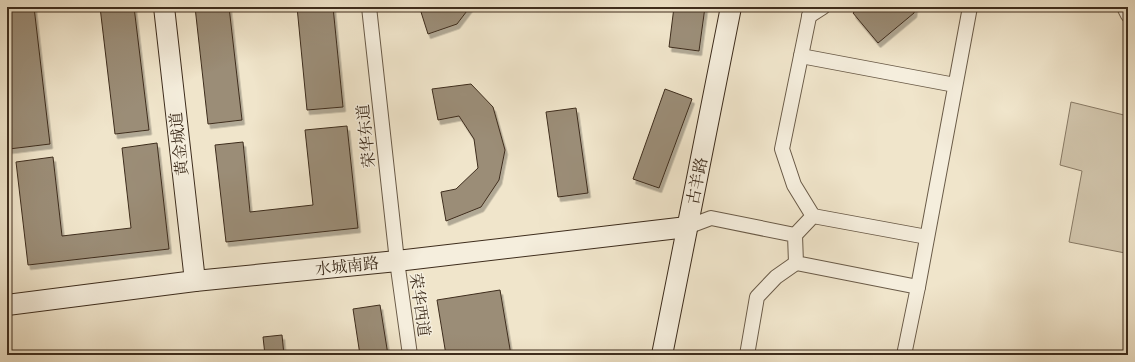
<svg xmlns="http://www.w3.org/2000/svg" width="1135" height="362" font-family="'EB Garamond','Noto Serif SC',serif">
	<defs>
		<filter id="shadow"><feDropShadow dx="2.5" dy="4.5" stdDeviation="0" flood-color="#0004"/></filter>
	</defs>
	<rect width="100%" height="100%" fill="#f0e5cb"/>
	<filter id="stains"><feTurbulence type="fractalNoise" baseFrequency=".005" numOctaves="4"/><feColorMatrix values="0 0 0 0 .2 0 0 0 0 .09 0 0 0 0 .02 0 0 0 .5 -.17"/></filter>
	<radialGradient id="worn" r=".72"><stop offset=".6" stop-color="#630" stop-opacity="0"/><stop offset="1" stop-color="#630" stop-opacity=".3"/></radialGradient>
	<polygon fill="#d2c6ad" stroke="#887a65" points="1071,102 1128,116 1128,154 1125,175 1128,176 1128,241 1125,253 1069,242 1082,171 1060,165"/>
	<g fill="#9b8d77" stroke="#3e2d1d" filter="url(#shadow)">
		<polygon points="7,7 34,7 50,144 9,149 7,135"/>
		<polygon points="100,7 134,7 149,130 115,134"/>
		<polygon points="195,7 229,7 242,120 208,124"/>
		<polygon points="297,7 333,7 343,107 307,110"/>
		<polygon points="435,7 470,7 457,24 428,34 421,12"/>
		<polygon points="674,7 705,7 699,51 669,47"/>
		<polygon points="860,7 915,7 914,13 878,43 853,13"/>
		<polygon points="471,84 493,107 505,150 499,180 481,207 446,221 441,192 456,189 478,168 474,139 459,116 438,120 432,89"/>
		<polygon points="665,89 692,99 659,188 633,179"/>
		<polygon points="576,108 588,193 558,197 546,112"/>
		<polygon points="347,126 358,228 226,242 215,145 243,142 250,212 313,205 305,130"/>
		<polygon points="157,143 169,249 28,265 16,162 53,157 62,236 131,228 122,148"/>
		<polygon points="500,290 511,355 446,355 437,300"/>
		<polygon points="380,305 388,355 360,355 353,309"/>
		<polygon points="282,335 284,355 265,355 263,337"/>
	</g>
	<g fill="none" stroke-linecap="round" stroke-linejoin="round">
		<defs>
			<g id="street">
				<polyline points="369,7 397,261 410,355"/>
				<polyline points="811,7 782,149 794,185 813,216"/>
				<polyline points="1124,7 1128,15"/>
				<polyline points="809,16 823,7"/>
				<polyline points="801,56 955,85"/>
				<polyline points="687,227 711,218 795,235 796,263 918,287 904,355"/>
				<polyline points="795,235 813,216 927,237"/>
				<polyline points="918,287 970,7"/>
				<polyline points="747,355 757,297 776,277 796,263"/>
			</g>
			<g id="secondary">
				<polyline points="164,7 195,281"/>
				<polyline points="7,305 195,281 397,261 687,227"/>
				<polyline points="662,355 731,7"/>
			</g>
		</defs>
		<use href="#street" stroke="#6a5b48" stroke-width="16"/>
		<use href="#secondary" stroke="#3e2d1d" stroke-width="22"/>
		<use href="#street" stroke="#f5eedd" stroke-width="14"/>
		<use href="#secondary" stroke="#f5eedd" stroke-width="20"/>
	</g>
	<g text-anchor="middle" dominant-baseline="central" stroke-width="3" stroke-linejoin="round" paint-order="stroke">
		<g font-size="16" fill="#3e2d1d" stroke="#f5eedd">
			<text transform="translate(366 136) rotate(-96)">荣华东道</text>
			<text transform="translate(179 144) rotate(-96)">黄金城道</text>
			<text transform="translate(697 181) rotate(-79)">古羊路</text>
			<text transform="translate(347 266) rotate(-6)">水城南路</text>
			<text transform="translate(420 305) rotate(82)">荣华西道</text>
		</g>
	</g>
	<rect width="1135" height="362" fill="none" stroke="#f0e5cb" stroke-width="24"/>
	<rect x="8" y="8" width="1119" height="346" fill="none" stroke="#3e2d1d" stroke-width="2"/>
	<rect x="12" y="12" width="1111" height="338" fill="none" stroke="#3e2d1d"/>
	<rect width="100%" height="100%" filter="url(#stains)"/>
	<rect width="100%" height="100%" fill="url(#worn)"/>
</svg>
